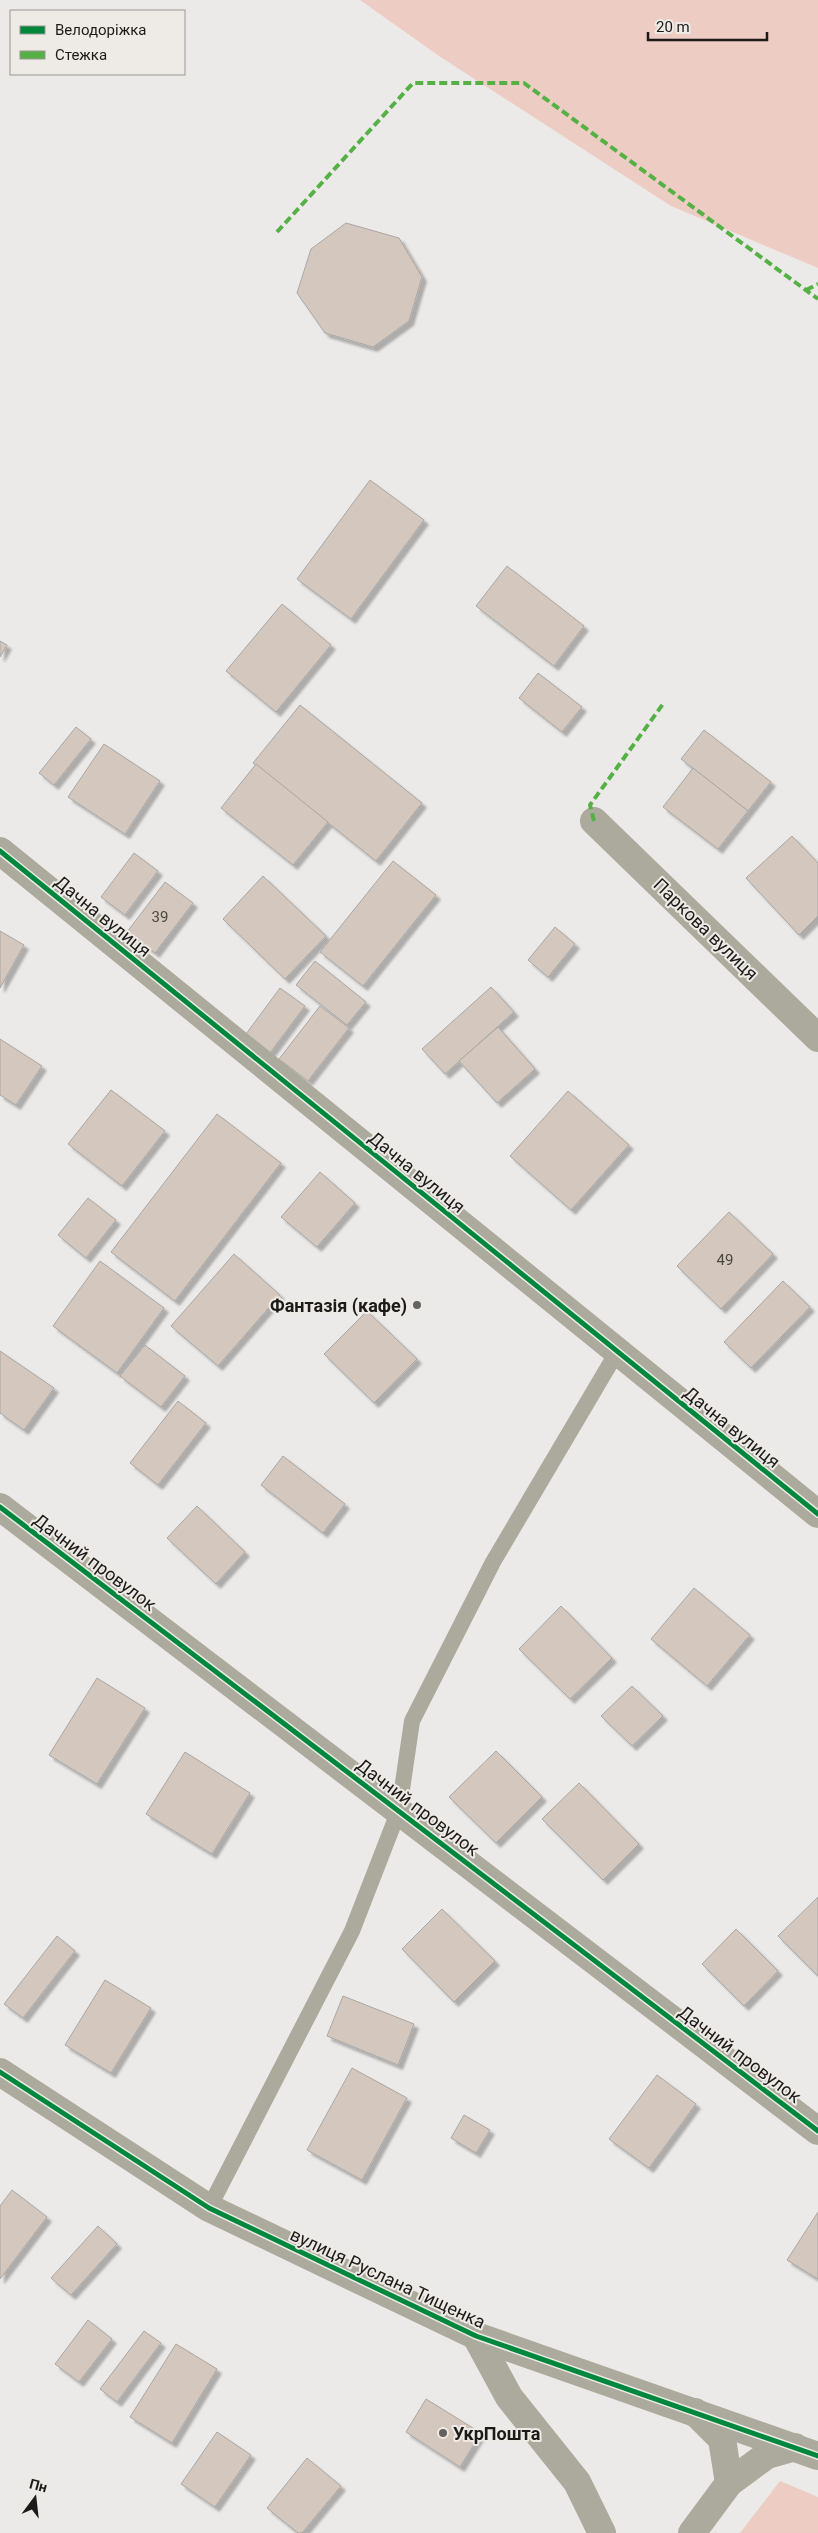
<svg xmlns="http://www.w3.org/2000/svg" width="818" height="2533" font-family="Roboto,sans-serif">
	<defs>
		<filter id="shadow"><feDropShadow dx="4.5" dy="4.5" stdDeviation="1" flood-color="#0004"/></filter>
	</defs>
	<rect width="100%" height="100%" fill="#eceae8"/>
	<g fill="#edccc3">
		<polygon points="360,0 818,0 818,268 671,206 439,56"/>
		<polygon points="780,2481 818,2497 818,2533 740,2533"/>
	</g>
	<g fill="#d4c7bd" stroke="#a8a7a5" filter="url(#shadow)">
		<polygon points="346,223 399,238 422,277 409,321 373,347 325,333 297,293 311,249"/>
		<polygon points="370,480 424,520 351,619 297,579"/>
		<polygon points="507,566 584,626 554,666 476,606"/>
		<polygon points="282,604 331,645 276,712 226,671"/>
		<polygon points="0,641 7,645 0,657"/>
		<polygon points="538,673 582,707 562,732 519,698"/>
		<polygon points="300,705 422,803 376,861 253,763"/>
		<polygon points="76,727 91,739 54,785 39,773"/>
		<polygon points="704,730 771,782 748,811 681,759"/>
		<polygon points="104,744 160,781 125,834 68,797"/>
		<polygon points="256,764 328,822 293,865 221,808"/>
		<polygon points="693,768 748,811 718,849 663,807"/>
		<polygon points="792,836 818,863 818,916 799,935 746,878"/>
		<polygon points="134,853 158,871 125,915 101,897"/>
		<polygon points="393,861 436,895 363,986 320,952"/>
		<polygon points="263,876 326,936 285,979 223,919"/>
		<polygon points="165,882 193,903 155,953 127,932"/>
		<polygon points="555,927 575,944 548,977 528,960"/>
		<polygon points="0,931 24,945 0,988"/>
		<polygon points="315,961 366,1002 347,1025 296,985"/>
		<polygon points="491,987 514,1012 445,1074 422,1049"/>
		<polygon points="280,988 305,1006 270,1053 246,1034"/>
		<polygon points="320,1006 349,1028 308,1081 279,1059"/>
		<polygon points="498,1027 535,1069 497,1103 459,1061"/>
		<polygon points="0,1039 42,1066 16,1105 0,1095"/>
		<polygon points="111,1090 165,1131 122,1186 68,1144"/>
		<polygon points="568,1091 629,1145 571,1210 510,1156"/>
		<polygon points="217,1114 281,1163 175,1301 111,1252"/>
		<polygon points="320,1172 355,1203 317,1247 281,1217"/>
		<polygon points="88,1198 116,1220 86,1258 58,1235"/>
		<polygon points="729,1212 773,1254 721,1309 677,1266"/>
		<polygon points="234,1254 280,1295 218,1366 171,1326"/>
		<polygon points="100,1261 164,1308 117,1373 53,1326"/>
		<polygon points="783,1281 810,1307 751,1368 724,1342"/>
		<polygon points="367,1311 417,1359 374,1403 324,1354"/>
		<polygon points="145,1345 185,1376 161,1407 120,1376"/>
		<polygon points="0,1351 54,1388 24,1430 0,1413"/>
		<polygon points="178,1401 206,1423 158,1485 130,1463"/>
		<polygon points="283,1456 345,1504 323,1533 261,1485"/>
		<polygon points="197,1506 245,1552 216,1584 167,1538"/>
		<polygon points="694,1588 750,1635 707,1686 651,1639"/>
		<polygon points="561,1606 612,1658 570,1699 519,1649"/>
		<polygon points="97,1678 145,1708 97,1784 49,1755"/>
		<polygon points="632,1686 663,1716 632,1746 601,1716"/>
		<polygon points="496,1751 542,1797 496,1843 449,1797"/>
		<polygon points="185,1752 250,1793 212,1854 146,1814"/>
		<polygon points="579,1783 639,1844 603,1880 542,1819"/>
		<polygon points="818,1897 818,1976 778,1936"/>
		<polygon points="442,1909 495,1961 454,2002 402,1949"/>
		<polygon points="736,1929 778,1971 744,2006 702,1964"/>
		<polygon points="57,1936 75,1951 23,2018 4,2004"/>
		<polygon points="105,1980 151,2008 111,2073 65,2045"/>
		<polygon points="343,1996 414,2024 398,2065 327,2036"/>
		<polygon points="352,2068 407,2098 362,2180 307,2150"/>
		<polygon points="657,2075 696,2104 649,2168 609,2139"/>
		<polygon points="464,2115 490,2130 476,2153 451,2138"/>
		<polygon points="12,2190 47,2217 0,2279 0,2206"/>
		<polygon points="818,2212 818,2279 787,2260"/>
		<polygon points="98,2226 117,2244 71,2295 51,2278"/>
		<polygon points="88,2320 112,2339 79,2382 55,2364"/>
		<polygon points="144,2331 161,2343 117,2402 100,2389"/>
		<polygon points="176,2344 217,2369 172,2443 130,2417"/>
		<polygon points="426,2399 481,2433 460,2467 406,2432"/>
		<polygon points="217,2432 251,2455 215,2507 181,2484"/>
		<polygon points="307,2458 341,2486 302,2533 298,2533 267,2508"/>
	</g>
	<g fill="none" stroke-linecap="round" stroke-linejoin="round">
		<polyline stroke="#abaa9c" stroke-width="16" points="209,2208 352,1931 399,1810 412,1721 493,1562 617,1352"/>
		<g stroke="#abaa9c" stroke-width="28">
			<polyline points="594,821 818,1038"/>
			<polyline points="0,851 818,1514"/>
			<polyline points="0,1507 818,2131"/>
			<polyline points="476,2336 509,2397 577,2482 602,2533"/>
			<polyline points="695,2412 722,2439 729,2483"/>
			<polyline points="692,2533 729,2483 767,2455 795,2447"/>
		</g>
		<polyline stroke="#abaa9c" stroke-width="28" points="0,2072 209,2208 476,2336 818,2456"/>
		<g stroke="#55b145" stroke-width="4" stroke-dasharray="8 4" stroke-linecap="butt">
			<polyline points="277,232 413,83 524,83 818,299"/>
			<polyline points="806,290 818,284"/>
			<polyline points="594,821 590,805 663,704"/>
		</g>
		<defs>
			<g id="cycleway">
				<polyline points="0,851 818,1514"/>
				<polyline points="0,1507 818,2131"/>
				<polyline points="0,2072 209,2208 476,2336 818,2456"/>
			</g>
		</defs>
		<use href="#cycleway" stroke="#eeebe6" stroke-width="8"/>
		<use href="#cycleway" stroke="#00873e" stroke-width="5"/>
	</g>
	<g fill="#656361" stroke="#eeebe6" stroke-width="2">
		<circle cx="417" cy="1305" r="5"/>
		<circle cx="443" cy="2433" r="5"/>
	</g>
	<g text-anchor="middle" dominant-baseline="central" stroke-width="4" stroke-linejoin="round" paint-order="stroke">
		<g font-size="15" fill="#4a4642">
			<text x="160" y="917">39</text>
			<text x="725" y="1260">49</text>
		</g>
		<g font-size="18" fill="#1c1b19" stroke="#eeebe6">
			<text transform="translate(103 916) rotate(39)">Дачна вулиця</text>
			<text transform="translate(706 929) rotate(44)">Паркова вулиця</text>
			<text transform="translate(417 1172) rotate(39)">Дачна вулиця</text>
			<text transform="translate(732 1427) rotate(39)">Дачна вулиця</text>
			<text transform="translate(95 1562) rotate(37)">Дачний провулок</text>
			<text transform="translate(418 1807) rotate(37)">Дачний провулок</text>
			<text transform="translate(740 2054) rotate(37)">Дачний провулок</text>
			<text transform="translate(388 2278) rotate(25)">вулиця Руслана Тищенка</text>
		</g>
		<g font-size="18" font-weight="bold" fill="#1c1b19" stroke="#eeebe6" text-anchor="end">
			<text x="407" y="1305">Фантазія (кафе)</text>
			<text x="453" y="2433" text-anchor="start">УкрПошта</text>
		</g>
	</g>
	<rect x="10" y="10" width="175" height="65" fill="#eeebe6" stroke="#9a9894"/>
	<rect x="20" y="26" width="25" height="8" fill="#00873e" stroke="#9a9894"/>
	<text x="55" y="35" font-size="15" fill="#1c1b19">Велодоріжка</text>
	<rect x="20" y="51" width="25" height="8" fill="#55b145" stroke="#9a9894"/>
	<text x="55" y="60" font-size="15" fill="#1c1b19">Стежка</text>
	<g transform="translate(35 2498) rotate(15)" stroke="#eeebe6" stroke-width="4" paint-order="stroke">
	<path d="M0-4L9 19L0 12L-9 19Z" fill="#1c1b19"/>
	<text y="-8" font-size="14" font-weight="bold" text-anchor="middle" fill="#1c1b19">Пн</text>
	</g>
	<path d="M648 32v8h119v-8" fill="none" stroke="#1c1b19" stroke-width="2.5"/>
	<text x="656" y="32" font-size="15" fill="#1c1b19" stroke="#eeebe6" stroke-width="4" paint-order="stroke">20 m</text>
</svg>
